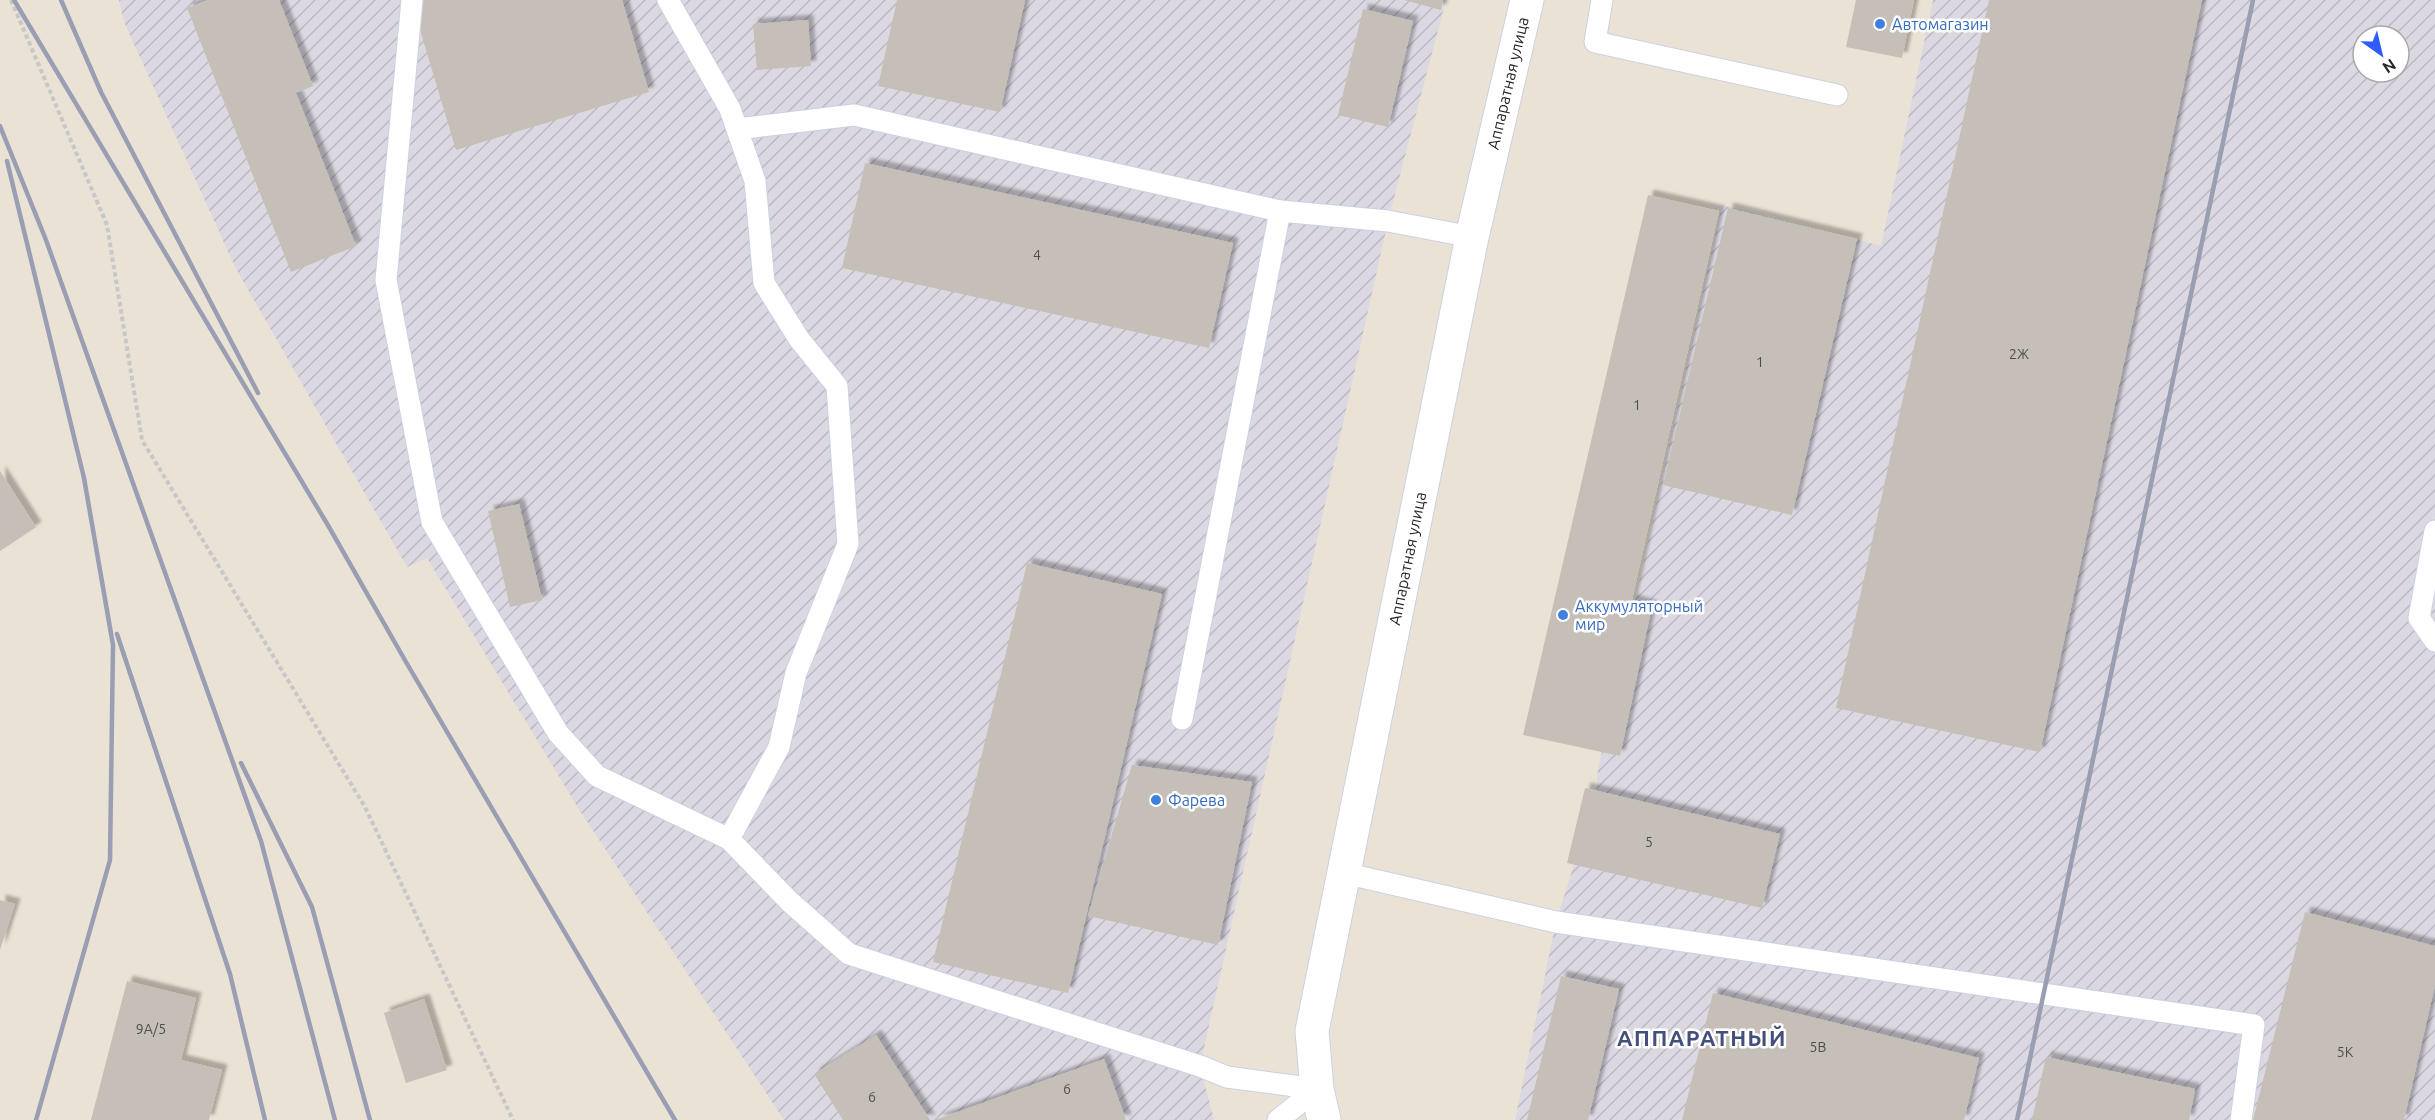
<svg xmlns="http://www.w3.org/2000/svg" width="2435" height="1120" font-family="Ubuntu,sans-serif">
	<defs>
		<pattern id="industrial-furrows" width="10" height="10" patternUnits="userSpaceOnUse" patternTransform="scale(1.5)"><rect width="10" height="10" fill="#dbd8e2"/><path d="M-1 1l2-2M0 10L10 0M9 11l2-2" fill="none" stroke="#bcb9c2"/></pattern>
		<filter id="shadow"><feDropShadow dx="5.5" dy="-5.5" stdDeviation="1.5" flood-color="#0004"/></filter>
	</defs>
	<rect width="100%" height="100%" fill="#ebe2d6"/>
	<g fill="url(#industrial-furrows)" fill-rule="evenodd">
		<polygon points="119,0 1446,0 1388,221 1200,1066 1214,1120 784,1120 580,811 427,558 407,567 235,267 124,22"/>
		<path d="M 1933,0 L 2435,0 L 2435,1120 L 1515,1120 L 1556,922 L 1596,794 L 1598,769 L 1722,205 L 1881,246 ZM 2363,36 L 2399,36 L 2399,72 L 2363,72 Z"/>
	</g>
	<g fill="#c6bfb7" filter="url(#shadow)">
		<polygon points="208,0 279,0 313,86 296,93 356,246 291,272 187,8"/>
		<polygon points="411,0 622,0 649,92 456,150"/>
		<polygon points="897,0 1025,0 1000,112 878,86"/>
		<polygon points="1404,0 1443,0 1441,10"/>
		<polygon points="1856,0 1914,0 1902,58 1846,47"/>
		<polygon points="1989,0 2202,0 2040,752 1836,708"/>
		<polygon points="1363,9 1413,21 1388,127 1338,115"/>
		<polygon points="808,20 811,66 757,70 753,24"/>
		<polygon points="865,163 1233,243 1209,348 842,268"/>
		<polygon points="1648,195 1719,211 1632,600 1652,606 1620,756 1523,735"/>
		<polygon points="1728,208 1857,239 1792,515 1663,485"/>
		<polygon points="0,471 36,527 0,551"/>
		<polygon points="519,504 542,600 510,607 488,511"/>
		<polygon points="1027,563 1162,594 1068,993 933,962"/>
		<polygon points="1132,765 1252,782 1218,945 1088,916"/>
		<polygon points="1585,788 1780,834 1762,908 1567,863"/>
		<polygon points="0,900 15,904 0,950"/>
		<polygon points="2305,912 2435,946 2435,985 2404,1120 2253,1120"/>
		<polygon points="1561,976 1619,989 1588,1120 1527,1120"/>
		<polygon points="127,981 196,998 181,1060 222,1070 209,1120 91,1120"/>
		<polygon points="1713,993 1979,1058 1964,1120 1682,1120"/>
		<polygon points="424,999 447,1070 406,1083 384,1013"/>
		<polygon points="876,1035 930,1120 843,1120 814,1074"/>
		<polygon points="2046,1057 2195,1089 2189,1120 2032,1120"/>
		<polygon points="1104,1059 1126,1120 935,1120"/>
	</g>
	<g fill="none" stroke-linecap="round" stroke-linejoin="round">
		<defs>
			<g id="service">
				<polyline points="412,0 386,280 432,522 558,733 597,776 729,839 790,902 849,954 1200,1066 1227,1077 1317,1089"/>
				<polyline points="668,0 730,109 755,181 764,283 799,339 837,386 848,544 796,673 779,747 729,839"/>
				<polyline points="1602,0 1595,42 1837,95"/>
				<polyline points="737,129 854,115 1280,211"/>
				<polyline points="2435,531 2419,618 2435,641"/>
				<polyline points="1182,719 1280,211 1388,221 1472,237"/>
				<polyline points="1344,873 1556,922 2254,1025 2241,1120"/>
				<polyline points="1278,1120 1317,1089"/>
			</g>
			<g id="minor">
				<path id="s1" d="M 1324,1120 L 1317,1089 L 1312,1031 L 1472,237 L 1527,0"/>
			</g>
		</defs>
		<use href="#service" stroke="#ccd0e2" stroke-width="23"/>
		<use href="#minor" stroke="#ccd0e2" stroke-width="35"/>
		<polyline stroke="#c7c7c7" stroke-width="4" stroke-dasharray="4.5 3" stroke-linecap="butt" points="11,0 107,225 142,440 365,807 513,1120"/>
		<use href="#service" stroke="#fff" stroke-width="21"/>
		<use href="#minor" stroke="#fff" stroke-width="33"/>
		<g stroke="#999eb3" stroke-width="4.5">
			<polyline points="14,0 329,527 406,662 675,1120"/>
			<polyline points="61,0 101,92 258,393"/>
			<polyline points="0,126 46,240 261,841 335,1120"/>
			<polyline points="7,161 84,478 113,645 110,860 36,1120"/>
			<polyline points="117,634 230,974 265,1120"/>
			<polyline points="241,763 312,907 370,1120"/>
			<polyline points="2017,1120 2253,0"/>
		</g>
	</g>
	<g fill="#3f7fe0" stroke="#fff" stroke-width="2">
		<circle cx="1880" cy="24" r="6"/>
		<circle cx="1563" cy="615" r="6"/>
		<circle cx="1156" cy="800" r="6"/>
	</g>
	<g text-anchor="middle" dominant-baseline="central" stroke-width="5" stroke-linejoin="round" paint-order="stroke">
		<g font-size="14" fill="#4f4d4b">
			<text x="1037" y="255">4</text>
			<text x="2019" y="354">2Ж</text>
			<text x="1760" y="362">1</text>
			<text x="1637" y="405">1</text>
			<text x="1649" y="842">5</text>
			<text x="151" y="1029">9А/5</text>
			<text x="1818" y="1047">5В</text>
			<text x="2345" y="1052">5К</text>
			<text x="1067" y="1089">6</text>
			<text x="872" y="1097">6</text>
		</g>
		<g font-size="16" fill="#366cbe" stroke="#fff" text-anchor="start">
			<text x="1892" y="24">Автомагазин</text>
			<text x="1575" y="606">Аккумуляторный<tspan x="1575" dy="18">мир</tspan></text>
			<text x="1168" y="800">Фарева</text>
		</g>
		<g font-size="16" fill="#272727" stroke="#fff">
			<text stroke="none"><textPath href="#s1" startOffset="1058">Аппаратная улица</textPath></text>
			<text stroke="none"><textPath href="#s1" startOffset="572">Аппаратная улица</textPath></text>
		</g>
		<g font-size="22" font-weight="bold" letter-spacing="1.5" fill="#444f7b" stroke="#fff">
			<text x="1702" y="1037">АППАРАТНЫЙ</text>
		</g>
	</g>
	<g transform="translate(2381 54) rotate(146)"><circle r="28" fill="#ffffff" stroke="#a9a9a9" stroke-width="1.5"/>
	<path d="M0-4.5L10 22L0 15L-10 22Z" fill="#305cff"/>
	<text y="-9" font-size="16" font-weight="bold" text-anchor="middle" fill="#272727">N</text>
	</g>
</svg>
